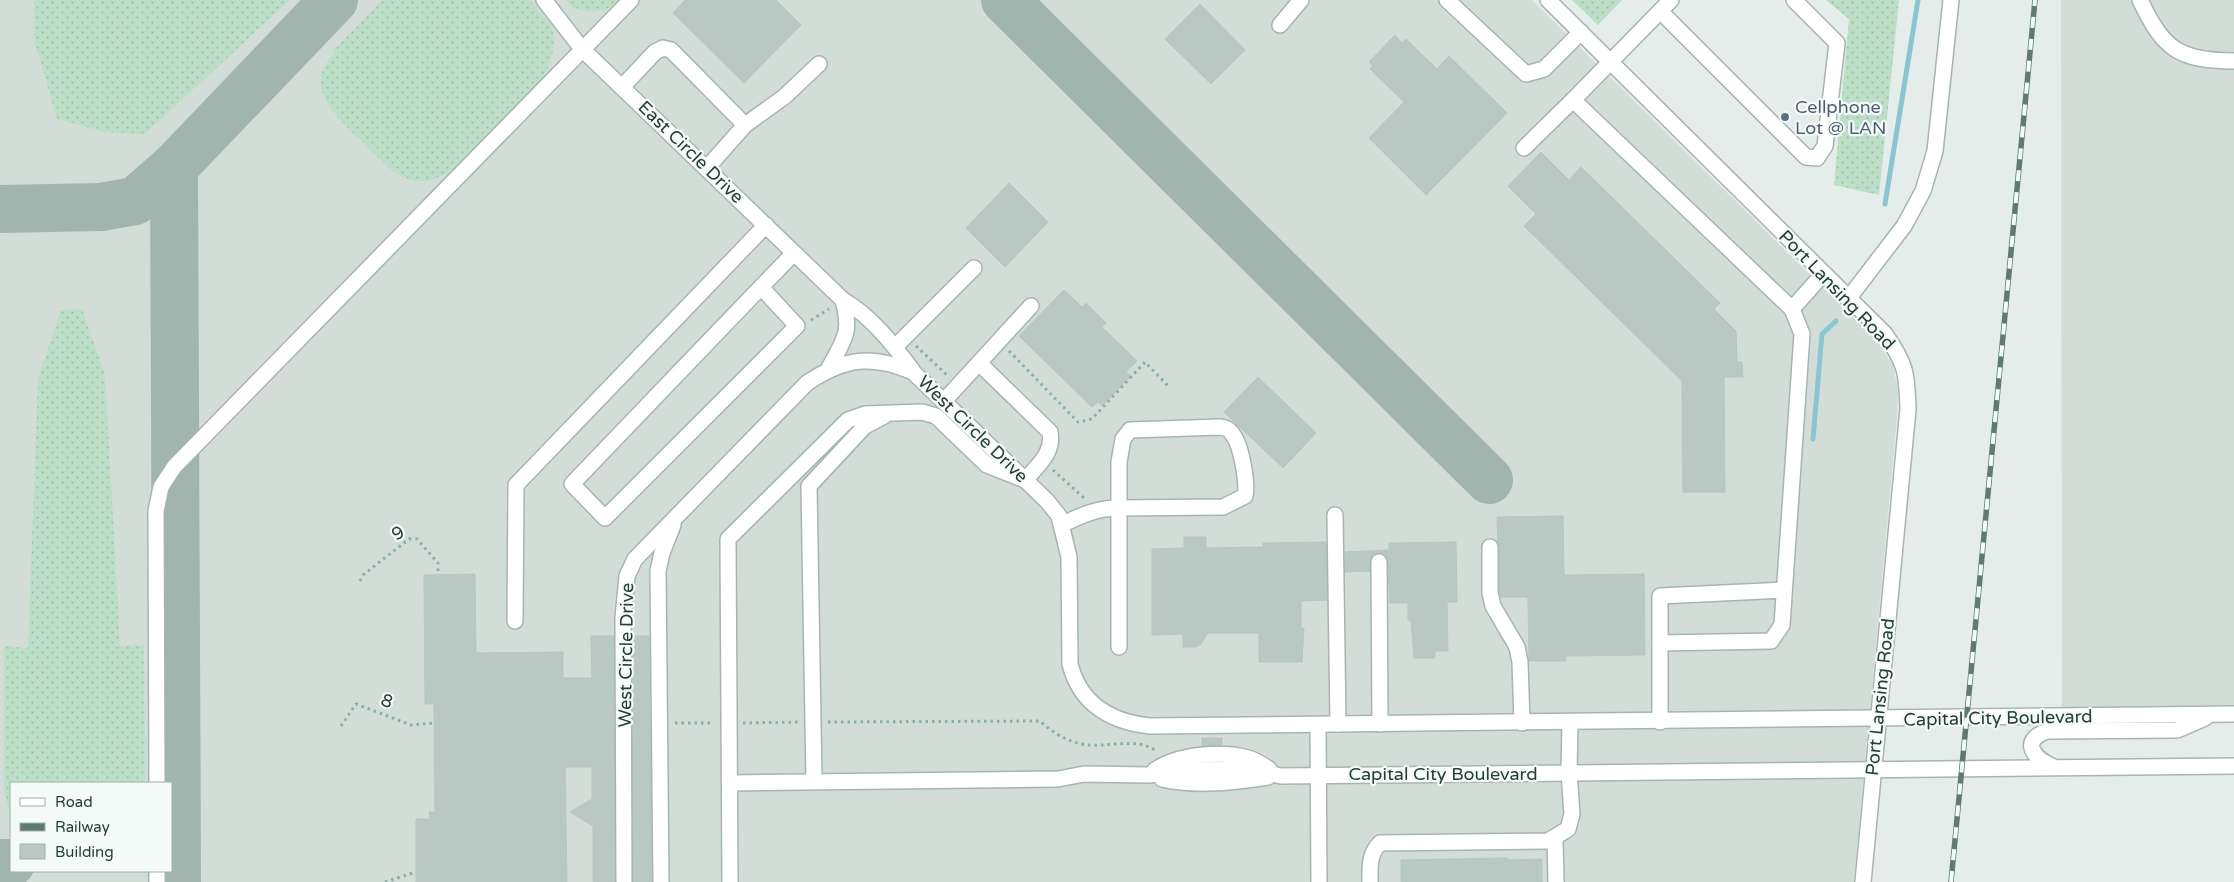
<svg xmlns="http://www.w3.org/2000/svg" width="2234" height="882" font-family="'Varela Round',sans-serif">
	<defs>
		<pattern id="grass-dots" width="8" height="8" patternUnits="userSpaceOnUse" patternTransform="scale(1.25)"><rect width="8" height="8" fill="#bddec7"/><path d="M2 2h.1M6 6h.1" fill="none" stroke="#a2c0ac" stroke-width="1.8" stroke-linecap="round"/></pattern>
	</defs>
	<rect width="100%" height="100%" fill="#e4ede9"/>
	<g fill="#d2ddd8" fill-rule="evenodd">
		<path d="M 0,0 L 1532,0 L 1877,341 L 1893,366 L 1898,390 L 1897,417 L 1854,882 L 0,882 ZM 11,783 L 171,783 L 171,871 L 11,871 Z"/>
		<polygon points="2061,0 2234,0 2234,721 2062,717"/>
	</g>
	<g fill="url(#grass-dots)">
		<polygon points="34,0 290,0 145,134 105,132 57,119 34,40"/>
		<path d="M 382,0 L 530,0 L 551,26 L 554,36 L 553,51 L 547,70 L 543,78 L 456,166 C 443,177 428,184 411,180 C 392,175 379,158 366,145 C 342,122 299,88 334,54 L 333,51 Z"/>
		<path d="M 565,0 L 619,0 C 606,15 578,16 565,0 Z"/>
		<polygon points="1572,0 1622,0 1598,25"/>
		<polygon points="1826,0 1899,0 1879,195 1834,185 1849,19"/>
		<polygon points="82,309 105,375 120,646 144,645 145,783 11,783 11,816 4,792 4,646 28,648 38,378 61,310"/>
	</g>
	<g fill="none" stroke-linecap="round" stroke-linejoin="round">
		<g stroke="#8cc5d2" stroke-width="5">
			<polyline points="1885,204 1918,0"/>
			<polyline points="1813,439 1822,334 1836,321"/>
		</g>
		<g stroke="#a1b4ae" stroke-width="48">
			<polyline points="1005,0 1489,480"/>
			<polyline points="174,167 177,882"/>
			<polyline points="0,209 101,207 135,201 174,167 334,0"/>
			<polyline points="0,863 11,863"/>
		</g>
	</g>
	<g fill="#b9c8c2" stroke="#b6c7c0">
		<polygon points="685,0 776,0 801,25 744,83 673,13"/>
		<polygon points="1200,4 1245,50 1211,84 1165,39"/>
		<polygon points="1395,35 1402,43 1406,39 1437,69 1449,56 1507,113 1426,195 1369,138 1404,102 1370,69 1373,66 1369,62"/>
		<polygon points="1541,152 1569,180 1581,167 1720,303 1714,309 1736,331 1737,362 1742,362 1743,377 1724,377 1725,492 1683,492 1682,381 1524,226 1536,214 1508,186"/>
		<polygon points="1009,183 1048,222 1005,267 966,228"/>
		<polygon points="1064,290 1082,307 1086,303 1106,323 1102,327 1137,361 1126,372 1131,376 1102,406 1098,402 1092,407 1019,336"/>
		<polygon points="1258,377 1316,433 1283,468 1224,412"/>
		<polygon points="1563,516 1564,575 1644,574 1645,655 1566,656 1566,661 1529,661 1528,597 1501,597 1499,592 1497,517"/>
		<polygon points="1184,537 1206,537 1206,548 1263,547 1263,543 1326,542 1327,600 1301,601 1301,628 1304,628 1302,662 1259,662 1259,633 1208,633 1201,644 1196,647 1183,647 1183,634 1152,635 1152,549 1184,548"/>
		<polygon points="1456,542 1457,602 1447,602 1448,651 1435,651 1435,658 1414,658 1411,621 1408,620 1408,603 1390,603 1387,557 1379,553 1374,554 1370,562 1370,571 1345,572 1345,552 1389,550 1389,543"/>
		<polygon points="475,574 476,653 563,652 563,678 592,678 591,636 614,636 615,882 593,882 593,826 570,812 592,799 592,767 565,767 567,882 416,882 416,819 430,819 429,812 435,812 434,704 425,704 424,575"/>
		<polygon points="632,636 649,636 652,882 633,882"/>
		<polygon points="1202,738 1222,738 1222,745 1202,746"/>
		<polygon points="1507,858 1508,860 1542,859 1542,882 1401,882 1401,860"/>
	</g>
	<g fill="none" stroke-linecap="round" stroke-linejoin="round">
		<defs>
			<g id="minor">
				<path d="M 544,0 L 582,49 L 843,300 C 871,316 893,344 912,370"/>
				<polyline points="1447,0 1526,74 1544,69 1581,32"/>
				<path d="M 1548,0 L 1885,334 C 1906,364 1907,373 1908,409 L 1863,882"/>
				<path d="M 2140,0 C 2164,50 2178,60 2234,61"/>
				<polyline points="1660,11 1806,157 1817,158 1825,146 1837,43 1794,0"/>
				<polyline points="1280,25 1301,0"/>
				<polyline points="623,86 655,52 663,48 671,50 745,125"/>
				<polyline points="1573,100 1671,0"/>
				<polyline points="1524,148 1573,100 1792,309"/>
				<polyline points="707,168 745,125 784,97 819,64"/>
				<polyline points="761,287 572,484 605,518 797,326 761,287 794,253"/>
				<polyline points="1848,299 1904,226 1923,191 1935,151 1951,0"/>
				<polyline points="895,347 974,268"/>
				<path d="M 829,368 C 844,339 852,334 843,300"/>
				<polyline points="944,401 1031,306"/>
				<polyline points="1335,515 1338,724"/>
				<path d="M 1061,525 C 1080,516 1096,508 1118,508 L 1223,507 L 1245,496 C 1248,483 1241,445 1233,435 C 1230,429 1226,428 1220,427 L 1130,430 L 1123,439 L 1119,462 L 1119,647"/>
				<polyline points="1490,547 1490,593 1493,606 1517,647 1520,662 1522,723"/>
				<polyline points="1379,562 1380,724"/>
				<polyline points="1784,590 1660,596 1660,643 1771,641 1782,625 1802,334 1792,309 1823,274"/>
				<polyline points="515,621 516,485 766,225"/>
				<polyline points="1660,722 1660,643"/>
				<polyline points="1318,725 1319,882"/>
				<path d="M 2054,767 C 2034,759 2019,741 2047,731 L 2177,730 L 2205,718"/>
				<path d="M 1154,771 C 1175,755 1222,750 1248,758 C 1255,760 1263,765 1269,769"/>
				<path d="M 1162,779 C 1196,787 1234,782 1268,777"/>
				<polyline points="814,781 809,486 865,426 884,416"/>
				<polyline points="157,783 156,511 161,487 174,467 631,0"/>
				<polyline points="730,783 1058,779 1084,774 1149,775 1193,770 1249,769 1281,776 2234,766"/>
				<polyline points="1555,838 1556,882"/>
				<polyline points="157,871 157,882"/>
				<path d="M 624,882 L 623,618 L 627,576 L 635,559 L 807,383 C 844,358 872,354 913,372 L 1047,501 L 1059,516 L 1069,557 L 1070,664 C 1080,704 1111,722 1150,726 L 2234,714"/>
				<polyline points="661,882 658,571 662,553 673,525"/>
				<path d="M 730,882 L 728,539 L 848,420 L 865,414 L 922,412 L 936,416 L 987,465 L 1025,480 C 1038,465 1054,453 1050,432 L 979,363"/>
				<path d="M 1370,882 C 1370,866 1369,854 1380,843 L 1548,841 L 1568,829 L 1572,814 L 1569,773 L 1570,723"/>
			</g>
		</defs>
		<use href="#minor" stroke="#a6b5b0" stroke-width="18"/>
		<g stroke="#84b1a4" stroke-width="3" stroke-dasharray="2.5 4" stroke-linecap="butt">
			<polyline points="811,320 829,309"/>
			<polyline points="916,346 948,376"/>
			<polyline points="1009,351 1078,422 1092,419 1145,362 1170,388"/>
			<polyline points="1053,470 1085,499"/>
			<polyline points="360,581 363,575 409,539 417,539 438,563 438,575"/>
			<path d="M 828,722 L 1040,721 C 1053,733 1069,743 1088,745 C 1109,747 1138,737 1156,751"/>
			<polyline points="675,723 714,723"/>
			<polyline points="743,723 799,722"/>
			<polyline points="341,726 356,704 411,725 435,723"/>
			<polyline points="385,882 416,872"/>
		</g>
		<use href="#minor" stroke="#fff" stroke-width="15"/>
		<defs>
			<polyline id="rail" points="1951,882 2035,0"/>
		</defs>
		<use href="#rail" stroke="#5e7a73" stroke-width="5.5"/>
		<use href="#rail" stroke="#f4faf7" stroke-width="4" stroke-dasharray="11" stroke-linecap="butt"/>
	</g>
	<circle fill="#5c6f8a" stroke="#f4faf7" stroke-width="2" cx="1785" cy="117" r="5"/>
	<g text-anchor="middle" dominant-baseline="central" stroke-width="4.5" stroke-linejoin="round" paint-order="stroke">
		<g font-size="18" fill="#4e5e75" stroke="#f4faf7" text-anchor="start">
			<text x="1795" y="107">Cellphone<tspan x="1795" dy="21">Lot @ LAN</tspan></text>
		</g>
		<g font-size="18" fill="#233f38" stroke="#f4faf7">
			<text transform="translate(691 152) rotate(44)">East Circle Drive</text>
			<text transform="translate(1837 290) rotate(46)">Port Lansing Road</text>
			<text transform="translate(973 429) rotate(44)">West Circle Drive</text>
			<text transform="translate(398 533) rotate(-28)">9</text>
			<text transform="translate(626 655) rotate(-89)">West Circle Drive</text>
			<text transform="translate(1880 697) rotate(-84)">Port Lansing Road</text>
			<text transform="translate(387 701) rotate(21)">8</text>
			<text transform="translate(1998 718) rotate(-1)">Capital City Boulevard</text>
			<text x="1443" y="774">Capital City Boulevard</text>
		</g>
	</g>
	<rect x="10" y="782" width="162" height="90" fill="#f4faf7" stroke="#a0afab"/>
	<rect x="20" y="798" width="25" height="8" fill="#ffffff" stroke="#a0afab"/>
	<text x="55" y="807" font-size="15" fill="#233f38">Road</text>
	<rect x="20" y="823" width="25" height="8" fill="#5e7a73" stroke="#a0afab"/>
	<text x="55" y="832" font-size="15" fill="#233f38">Railway</text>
	<rect x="20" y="844" width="25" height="15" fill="#b9c8c2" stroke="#a0afab"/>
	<text x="55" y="857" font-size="15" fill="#233f38">Building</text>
</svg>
